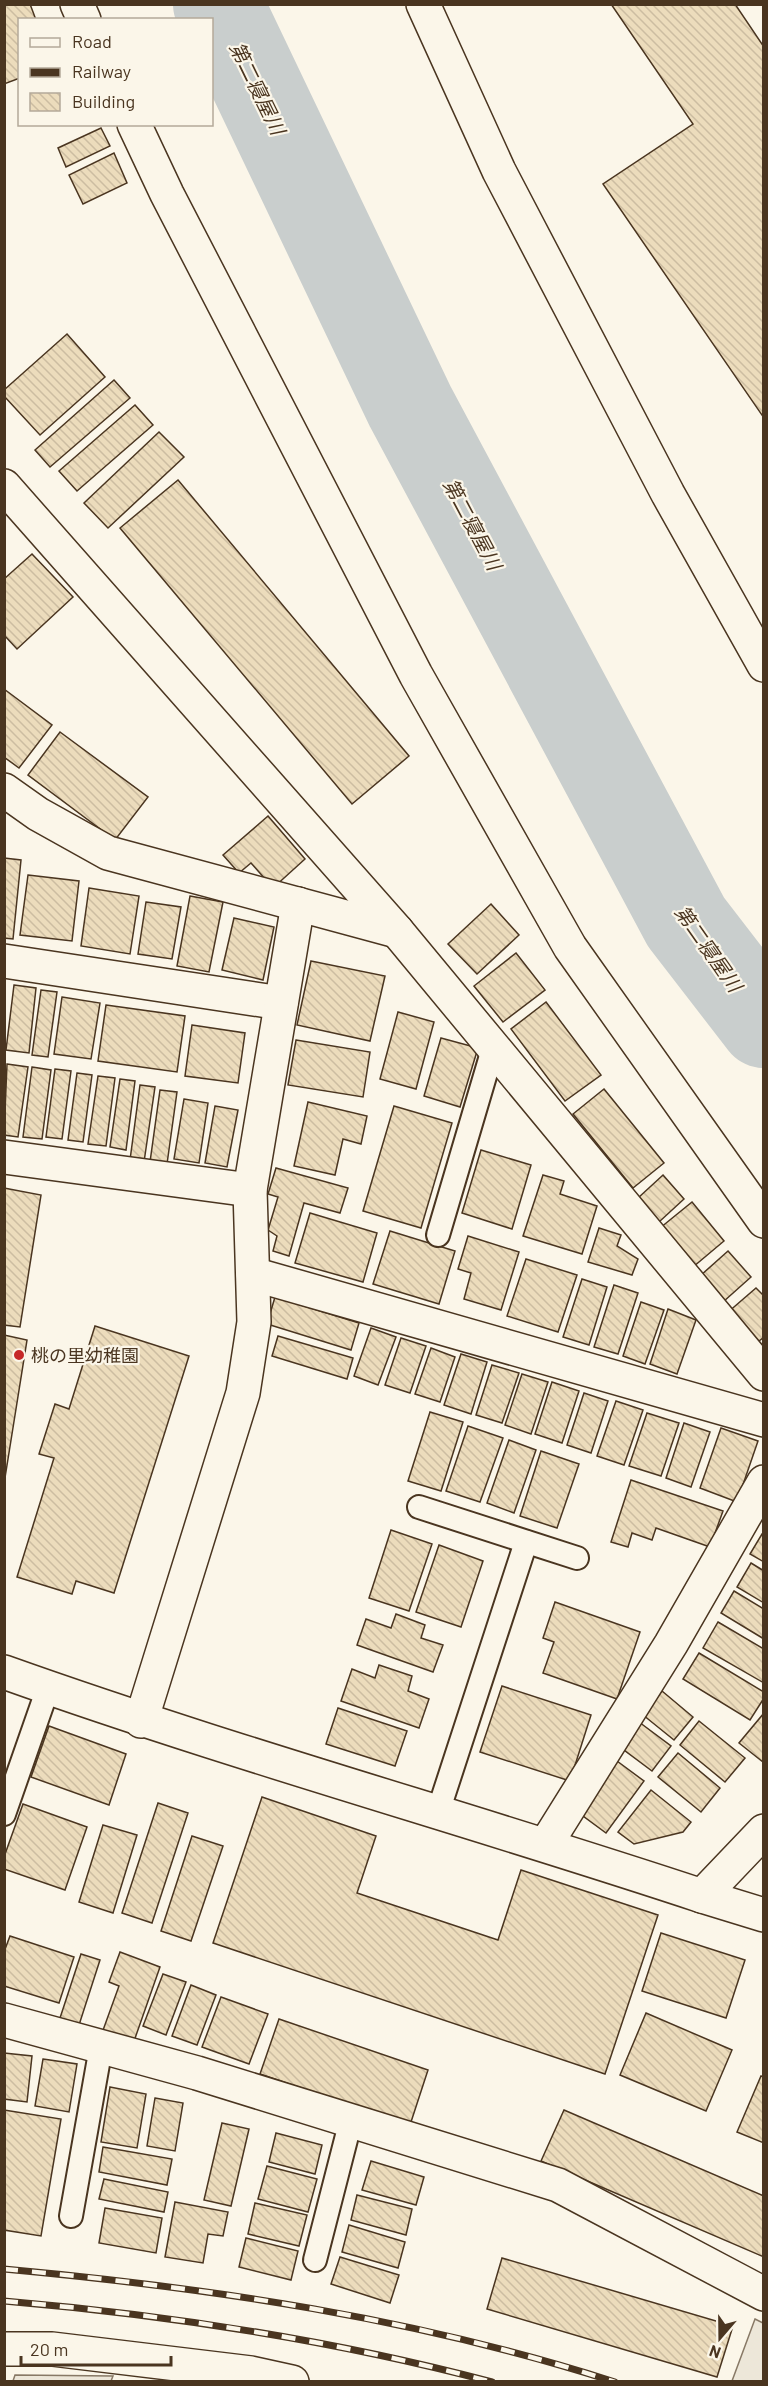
<svg xmlns="http://www.w3.org/2000/svg" width="768" height="2386" font-family="Barlow,'Noto Sans JP',sans-serif">
	<defs>
		<pattern id="building-back-hatch" width="6" height="6" patternUnits="userSpaceOnUse" patternTransform="scale(1.5)"><rect width="6" height="6" fill="#ecdcbc"/><path d="M-1 5l2 2M0 0l6 6M5-1l2 2" fill="none" stroke="#ccbda1"/></pattern>
	</defs>
	<rect width="100%" height="100%" fill="#fbf6e9"/>
	<g fill="#ede7d9" stroke="#887966" stroke-width="1.5">
		<polygon points="755,2319 763,2323 763,2381 732,2381"/>
		<polygon points="15,2375 113,2376 111,2381 13,2381"/>
	</g>
	<g fill="none" stroke-linecap="round" stroke-linejoin="round">
		<polyline stroke="#c9cecd" stroke-width="90" points="218,4 410,406 686,922 764,1023"/>
	</g>
	<g fill="url(#building-back-hatch)" stroke="#4a3520" stroke-width="1.5">
		<polygon points="30,4 36,20 20,20 20,78 4,84 4,5"/>
		<polygon points="611,4 735,4 764,47 764,418 603,184 693,124"/>
		<polygon points="101,128 110,146 66,167 58,148"/>
		<polygon points="114,153 127,183 83,204 69,175"/>
		<polygon points="67,334 105,377 40,435 4,396 4,390"/>
		<polygon points="114,380 130,398 50,467 35,450"/>
		<polygon points="135,405 153,425 77,491 59,471"/>
		<polygon points="159,432 184,457 108,528 84,503"/>
		<polygon points="178,480 409,756 352,804 120,528"/>
		<polygon points="32,554 73,597 17,649 4,635 4,579"/>
		<polygon points="4,689 52,725 19,768 4,757"/>
		<polygon points="60,732 148,797 115,840 28,775"/>
		<polygon points="268,816 305,859 273,888 251,863 239,873 223,855"/>
		<polygon points="4,858 21,860 13,939 4,938"/>
		<polygon points="28,875 79,881 72,941 20,935"/>
		<polygon points="89,888 139,896 130,954 81,946"/>
		<polygon points="190,896 223,902 209,972 177,966"/>
		<polygon points="146,902 181,907 172,959 138,954"/>
		<polygon points="491,904 519,935 477,974 448,944"/>
		<polygon points="234,918 274,927 263,980 222,970"/>
		<polygon points="516,953 545,990 503,1022 474,986"/>
		<polygon points="311,961 385,976 370,1041 297,1025"/>
		<polygon points="14,985 36,988 29,1053 6,1050"/>
		<polygon points="41,990 57,992 48,1057 32,1055"/>
		<polygon points="62,997 100,1003 91,1059 54,1054"/>
		<polygon points="546,1002 601,1075 565,1101 511,1029"/>
		<polygon points="106,1005 185,1016 177,1072 98,1061"/>
		<polygon points="398,1012 434,1022 416,1089 380,1079"/>
		<polygon points="192,1025 245,1033 238,1083 185,1076"/>
		<polygon points="441,1038 478,1048 460,1107 424,1096"/>
		<polygon points="296,1040 370,1052 363,1097 288,1085"/>
		<polygon points="7,1064 28,1067 18,1137 4,1135"/>
		<polygon points="32,1067 51,1070 42,1139 23,1137"/>
		<polygon points="55,1069 71,1071 62,1139 46,1137"/>
		<polygon points="77,1073 92,1075 83,1142 68,1140"/>
		<polygon points="98,1076 115,1078 106,1146 88,1144"/>
		<polygon points="120,1079 135,1081 126,1150 110,1147"/>
		<polygon points="140,1085 155,1087 144,1162 130,1160"/>
		<polygon points="604,1089 664,1163 633,1188 573,1114"/>
		<polygon points="160,1090 177,1092 167,1164 150,1162"/>
		<polygon points="184,1099 208,1103 199,1163 174,1159"/>
		<polygon points="308,1102 367,1116 361,1144 343,1139 335,1175 294,1166"/>
		<polygon points="215,1106 238,1110 227,1167 205,1163"/>
		<polygon points="394,1106 452,1123 421,1228 363,1211"/>
		<polygon points="481,1150 531,1165 512,1229 462,1213"/>
		<polygon points="276,1168 348,1188 340,1213 304,1203 289,1256 273,1251 277,1236 268,1230 278,1197 268,1194"/>
		<polygon points="543,1175 564,1181 560,1194 597,1206 582,1254 523,1236"/>
		<polygon points="663,1175 684,1199 659,1222 638,1198"/>
		<polygon points="4,1188 41,1195 20,1327 4,1325"/>
		<polygon points="692,1202 724,1241 693,1267 660,1228"/>
		<polygon points="310,1213 377,1233 363,1282 295,1263"/>
		<polygon points="599,1228 621,1235 617,1246 638,1259 632,1275 588,1262"/>
		<polygon points="390,1231 455,1251 439,1304 373,1284"/>
		<polygon points="468,1236 519,1252 501,1310 464,1299 471,1273 458,1269"/>
		<polygon points="728,1251 751,1277 723,1302 700,1276"/>
		<polygon points="526,1259 577,1275 558,1332 507,1316"/>
		<polygon points="582,1279 607,1287 589,1345 563,1337"/>
		<polygon points="614,1285 638,1293 618,1354 594,1347"/>
		<polygon points="756,1288 764,1296 764,1337 754,1345 727,1313"/>
		<polygon points="275,1297 359,1323 351,1350 267,1324"/>
		<polygon points="641,1302 664,1310 645,1364 623,1356"/>
		<polygon points="668,1309 696,1320 677,1374 650,1364"/>
		<polygon points="95,1326 189,1356 114,1593 76,1581 72,1594 17,1577 54,1458 39,1454 55,1404 69,1409"/>
		<polygon points="371,1328 396,1337 378,1385 354,1376"/>
		<polygon points="4,1335 27,1340 4,1484"/>
		<polygon points="278,1336 353,1358 347,1379 272,1356"/>
		<polygon points="401,1338 426,1346 410,1393 385,1385"/>
		<polygon points="431,1348 455,1357 440,1402 415,1394"/>
		<polygon points="461,1354 487,1362 471,1414 444,1405"/>
		<polygon points="492,1365 519,1373 502,1423 476,1415"/>
		<polygon points="522,1374 548,1382 531,1434 505,1425"/>
		<polygon points="552,1382 579,1391 562,1443 535,1434"/>
		<polygon points="584,1393 608,1401 591,1453 567,1445"/>
		<polygon points="616,1401 643,1410 624,1465 597,1456"/>
		<polygon points="430,1412 463,1422 441,1491 408,1481"/>
		<polygon points="647,1413 679,1423 661,1476 629,1466"/>
		<polygon points="684,1423 710,1432 691,1487 666,1478"/>
		<polygon points="468,1426 503,1438 480,1502 446,1491"/>
		<polygon points="721,1428 758,1441 737,1502 700,1488"/>
		<polygon points="509,1440 536,1450 514,1513 487,1503"/>
		<polygon points="541,1451 579,1464 557,1528 520,1516"/>
		<polygon points="631,1480 723,1511 710,1547 656,1528 652,1540 632,1533 628,1547 611,1542"/>
		<polygon points="391,1530 432,1544 409,1611 369,1598"/>
		<polygon points="762,1534 764,1535 764,1562 750,1554"/>
		<polygon points="439,1545 483,1561 461,1627 416,1612"/>
		<polygon points="751,1563 764,1571 764,1603 737,1587"/>
		<polygon points="734,1591 764,1609 764,1639 721,1613"/>
		<polygon points="555,1602 640,1632 617,1699 543,1673 554,1642 543,1638"/>
		<polygon points="396,1614 425,1625 421,1638 443,1645 433,1672 357,1645 366,1619 391,1628"/>
		<polygon points="718,1622 764,1649 764,1683 703,1648"/>
		<polygon points="699,1653 764,1692 764,1698 750,1720 683,1679"/>
		<polygon points="379,1665 412,1676 408,1691 429,1699 419,1728 341,1701 352,1669 375,1678"/>
		<polygon points="502,1686 591,1715 570,1781 480,1752"/>
		<polygon points="662,1691 693,1717 674,1740 643,1715"/>
		<polygon points="338,1708 407,1731 395,1766 326,1744"/>
		<polygon points="764,1713 764,1761 763,1762 739,1743"/>
		<polygon points="699,1721 745,1758 725,1782 680,1745"/>
		<polygon points="639,1722 671,1746 652,1771 620,1747"/>
		<polygon points="49,1726 126,1754 109,1805 31,1777"/>
		<polygon points="678,1753 720,1788 701,1812 658,1777"/>
		<polygon points="617,1761 644,1781 606,1833 579,1813"/>
		<polygon points="651,1790 691,1822 683,1832 634,1844 618,1832"/>
		<polygon points="262,1797 376,1836 357,1893 498,1940 521,1870 658,1915 605,2074 213,1943"/>
		<polygon points="158,1803 188,1813 152,1923 122,1913"/>
		<polygon points="23,1804 87,1827 65,1890 4,1869 4,1857"/>
		<polygon points="103,1825 137,1835 113,1913 79,1902"/>
		<polygon points="192,1836 223,1846 191,1941 161,1931"/>
		<polygon points="661,1933 745,1960 726,2018 642,1991"/>
		<polygon points="10,1936 74,1957 59,2003 4,1986 4,1952"/>
		<polygon points="120,1952 160,1967 133,2044 102,2033 119,1986 109,1982"/>
		<polygon points="81,1954 100,1960 79,2025 60,2018"/>
		<polygon points="163,1974 186,1982 166,2035 143,2026"/>
		<polygon points="191,1985 216,1995 197,2045 172,2036"/>
		<polygon points="221,1997 268,2014 249,2064 202,2047"/>
		<polygon points="646,2013 732,2050 706,2111 620,2075"/>
		<polygon points="279,2019 428,2070 410,2125 260,2074"/>
		<polygon points="4,2053 32,2056 27,2102 4,2099"/>
		<polygon points="43,2059 77,2064 69,2112 35,2106"/>
		<polygon points="761,2076 764,2077 764,2143 737,2132"/>
		<polygon points="110,2087 146,2094 137,2148 101,2142"/>
		<polygon points="155,2098 183,2103 175,2151 147,2146"/>
		<polygon points="4,2110 61,2119 41,2236 4,2230"/>
		<polygon points="564,2110 764,2196 764,2257 541,2161"/>
		<polygon points="222,2123 249,2129 231,2206 204,2200"/>
		<polygon points="276,2133 322,2145 315,2174 269,2162"/>
		<polygon points="103,2147 172,2159 167,2185 99,2172"/>
		<polygon points="371,2161 424,2177 416,2205 362,2190"/>
		<polygon points="267,2166 317,2179 308,2212 258,2199"/>
		<polygon points="104,2179 168,2192 164,2212 99,2199"/>
		<polygon points="357,2195 412,2209 406,2235 351,2220"/>
		<polygon points="175,2202 228,2212 223,2236 208,2234 203,2263 165,2257"/>
		<polygon points="255,2203 307,2215 299,2246 248,2234"/>
		<polygon points="105,2208 162,2218 156,2253 99,2243"/>
		<polygon points="349,2225 405,2242 398,2268 342,2252"/>
		<polygon points="246,2238 298,2251 291,2280 239,2267"/>
		<polygon points="340,2257 399,2275 390,2303 331,2284"/>
		<polygon points="502,2258 733,2326 717,2377 487,2309"/>
	</g>
	<g fill="none" stroke-linecap="round" stroke-linejoin="round">
		<defs>
			<g id="lane">
				<polyline points="438,1235 493,1049"/>
				<polyline points="419,1507 577,1558"/>
				<polyline points="438,1812 526,1542"/>
				<polyline points="4,1814 48,1688"/>
				<polyline points="71,2216 101,2047"/>
				<polyline points="315,2260 351,2120"/>
			</g>
			<g id="street">
				<polyline points="77,4 84,20"/>
				<polyline points="423,4 499,171 668,494 764,665"/>
				<polyline points="134,124 167,194 416,675 570,947 764,1221"/>
				<polyline points="4,486 397,931 764,1374"/>
				<polyline points="4,790 38,814 108,853 397,931"/>
				<polyline points="4,961 281,1003"/>
				<polyline points="4,1157 250,1190"/>
				<polyline points="253,1274 764,1420"/>
				<path d="M 4,1672 C 234,1754 470,1819 702,1896 L 764,1831"/>
				<polyline points="141,1721 243,1393 254,1322 250,1190 298,904"/>
				<polyline points="546,1844 671,1644 764,1482"/>
				<polyline points="702,1896 764,1915"/>
				<polyline points="4,2020 197,2073 558,2185 764,2294"/>
				<polyline points="4,2349 52,2349 251,2373 292,2382"/>
			</g>
		</defs>
		<use href="#lane" stroke="#4a3520" stroke-width="26"/>
		<use href="#street" stroke="#4a3520" stroke-width="36"/>
		<use href="#lane" stroke="#fbf6e9" stroke-width="22"/>
		<use href="#street" stroke="#fbf6e9" stroke-width="33"/>
		<defs>
			<g id="rail">
				<path d="M 4,2269 C 212,2288 416,2318 615,2382"/>
				<path d="M 4,2301 C 169,2315 333,2340 492,2382"/>
			</g>
		</defs>
		<use href="#rail" stroke="#4a3520" stroke-width="7"/>
		<use href="#rail" stroke="#fbf6e9" stroke-width="4.5" stroke-dasharray="14" stroke-linecap="butt"/>
	</g>
	<circle fill="#c62828" stroke="#fbf6e9" stroke-width="2" cx="19" cy="1355" r="6"/>
	<g text-anchor="middle" dominant-baseline="central" stroke-width="4.5" stroke-linejoin="round" paint-order="stroke">
		<g font-size="18" fill="#4a3520" stroke="#fbf6e9" text-anchor="start">
			<text x="31" y="1355">桃の里幼稚園</text>
		</g>
		<g font-size="20" font-style="italic" fill="#4a3520" stroke="#fbf6e9">
			<text transform="translate(258 88) rotate(64)">第二寝屋川</text>
			<text transform="translate(473 524) rotate(62)">第二寝屋川</text>
			<text transform="translate(709 948) rotate(55)">第二寝屋川</text>
		</g>
	</g>
	<rect width="768" height="2386" fill="none" stroke="#4a3520" stroke-width="12"/>
	<rect x="18" y="18" width="195" height="108" fill="#fbf6e9" stroke="#b4a999" stroke-width="1.5"/>
	<rect x="30" y="38" width="30" height="9" fill="#fbf6e9" stroke="#b4a999" stroke-width="1.5"/>
	<text x="72" y="48" font-size="18" fill="#4a3520">Road</text>
	<rect x="30" y="68" width="30" height="9" fill="#4a3520" stroke="#b4a999" stroke-width="1.5"/>
	<text x="72" y="78" font-size="18" fill="#4a3520">Railway</text>
	<rect x="30" y="93" width="30" height="18" fill="url(#building-back-hatch)" stroke="#b4a999" stroke-width="1.5"/>
	<text x="72" y="108" font-size="18" fill="#4a3520">Building</text>
	<g transform="translate(720 2338) rotate(200)" stroke="#fbf6e9" stroke-width="4.5" paint-order="stroke">
	<path d="M0-4.5L10 22L0 15L-10 22Z" fill="#4a3520"/>
	<text y="-9" font-size="16" font-weight="bold" text-anchor="middle" fill="#4a3520">N</text>
	</g>
	<path d="M21 2356v9h150v-9" fill="none" stroke="#4a3520" stroke-width="3"/>
	<text x="30" y="2356" font-size="18" fill="#4a3520" stroke="#fbf6e9" stroke-width="4.5" paint-order="stroke">20 m</text>
</svg>
